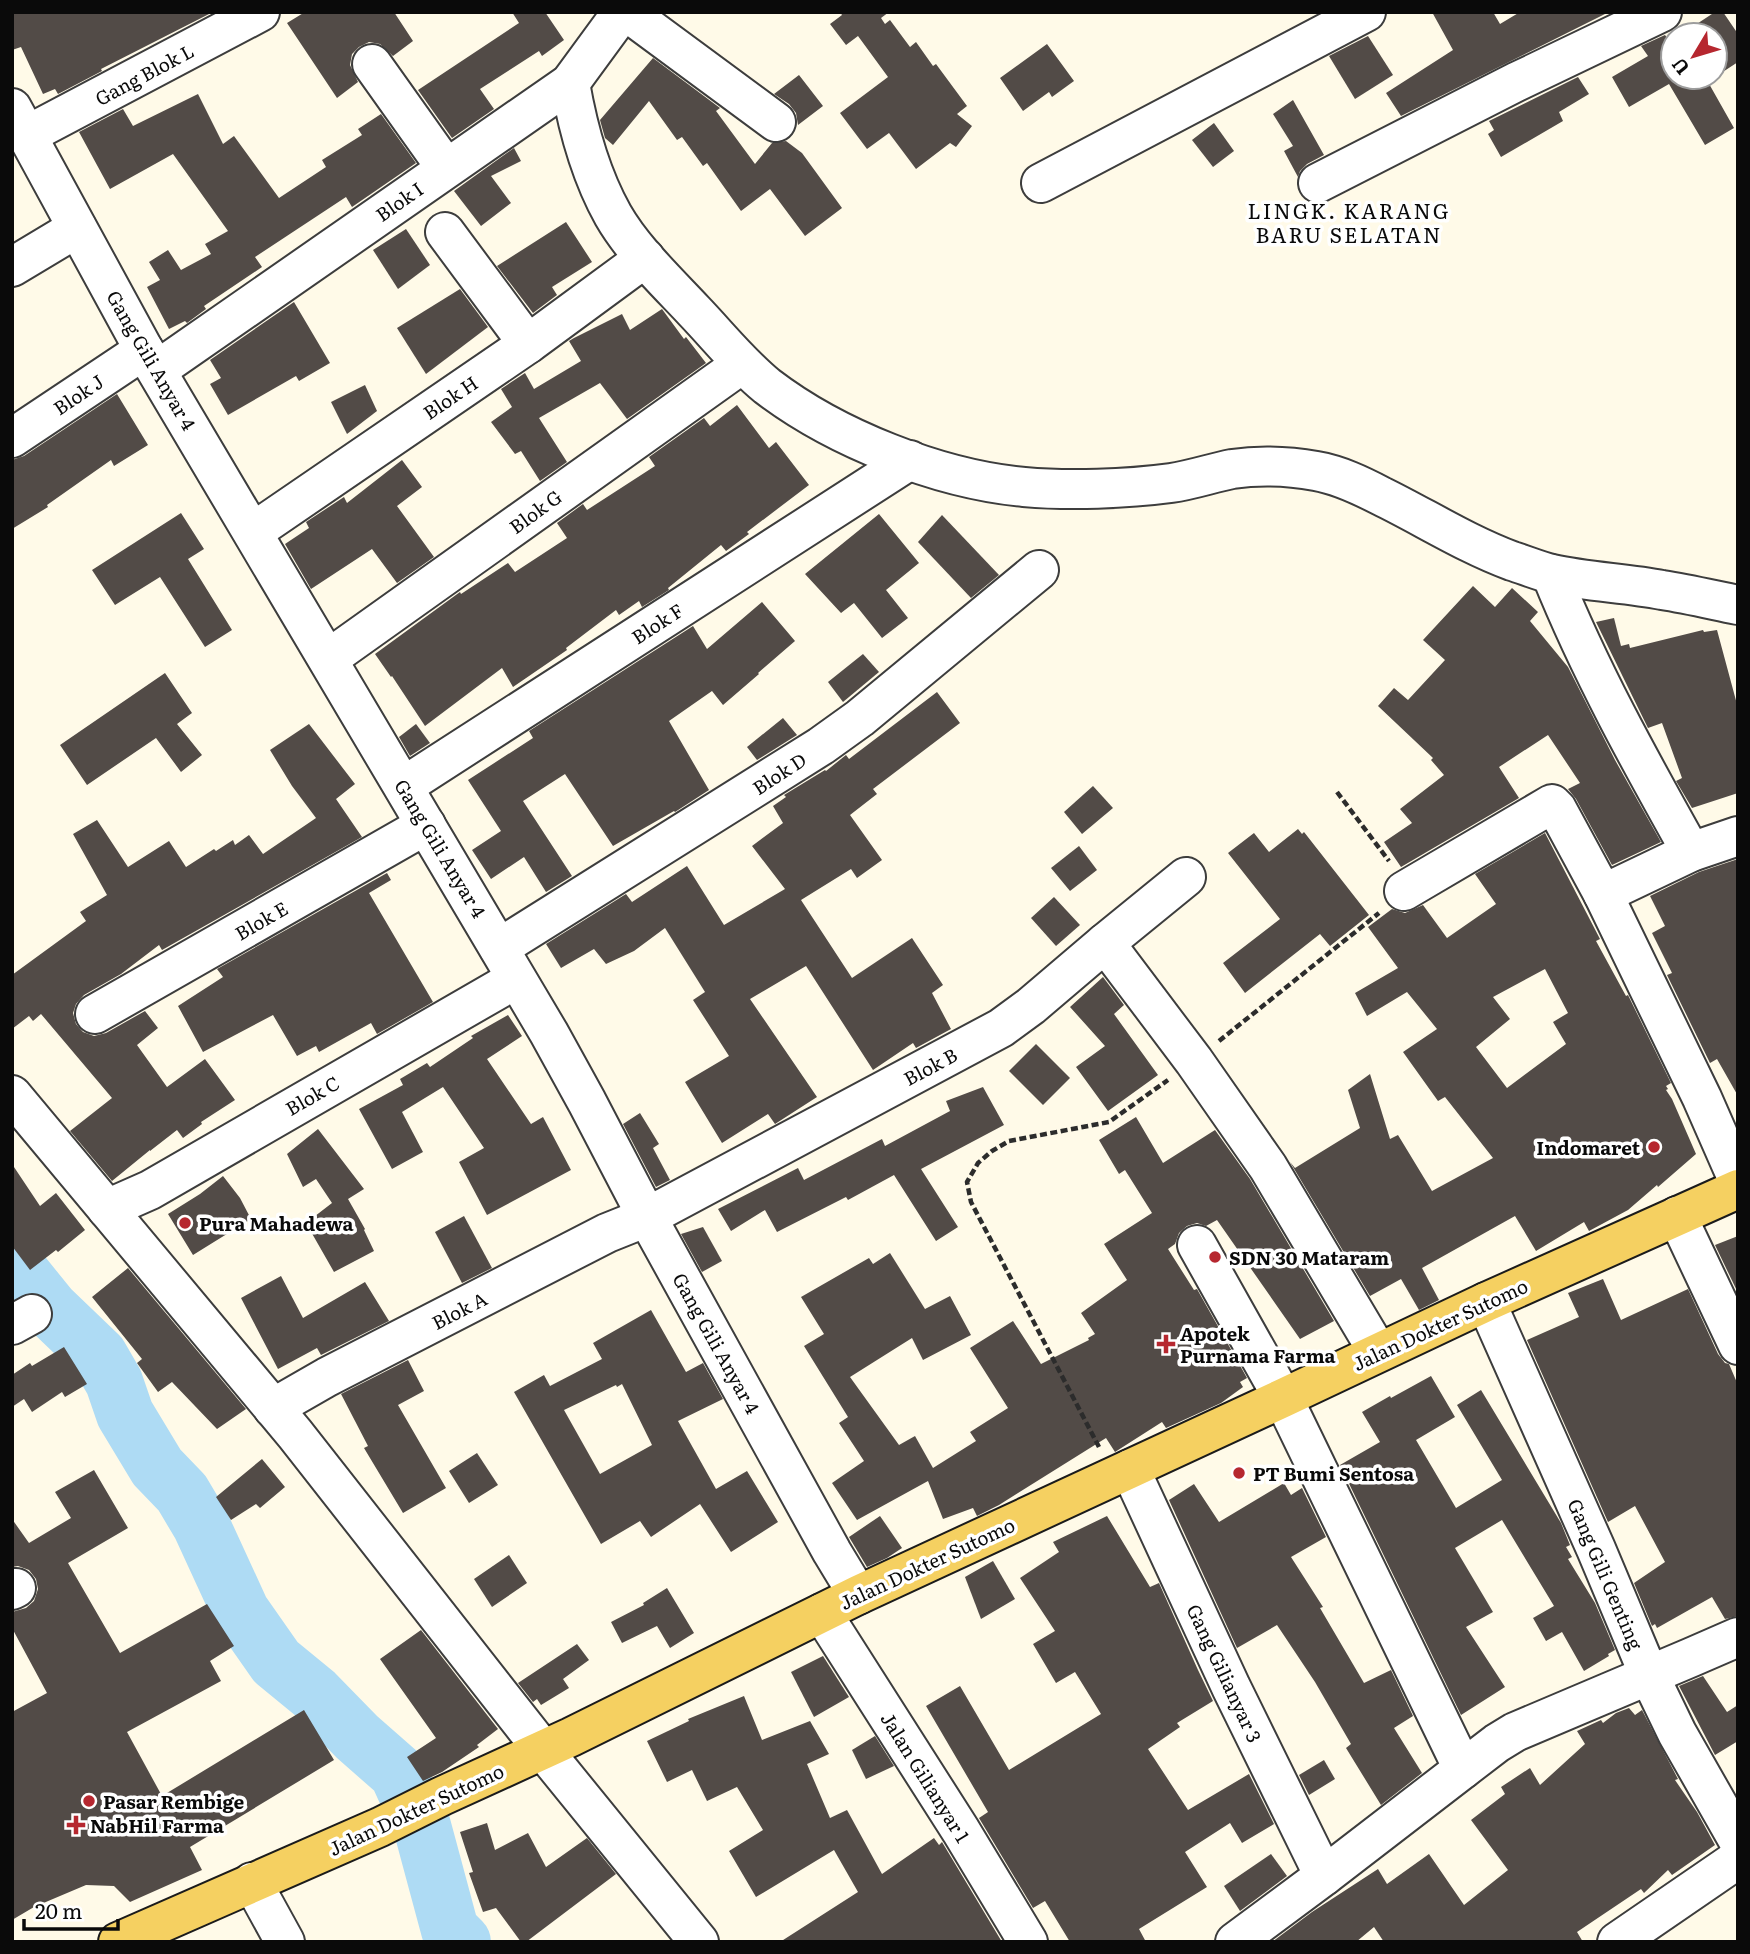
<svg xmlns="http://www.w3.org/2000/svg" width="1750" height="1954" font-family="Literata,serif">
	<rect width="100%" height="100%" fill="#fffae8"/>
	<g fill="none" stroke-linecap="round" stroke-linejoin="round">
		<polyline stroke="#aedbf4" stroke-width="58" points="12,1262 50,1309 99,1356 114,1382 125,1414 157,1467 182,1493 201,1525 241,1612 276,1662 315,1694 357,1737 398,1773 422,1826 450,1930 462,1942"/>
	</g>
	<g fill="#524b47" fill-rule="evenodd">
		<polygon points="12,12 213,12 101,69 102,71 58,94 55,89 43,94 21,47 12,50"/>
		<polygon points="305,12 394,12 413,41 393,56 380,44 369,42 359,47 352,54 350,65 358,82 337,98 287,23"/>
		<polygon points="512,12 545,12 564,40 542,56 539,51 480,89 494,109 452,138 418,90 519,23"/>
		<polygon points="840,12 889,12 881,18 885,24 890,20 910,47 916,42 933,66 936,64 967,106 957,114 972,126 956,147 950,143 916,169 889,133 867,149 840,113 888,77 858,36 846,45 830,24 842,15"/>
		<polygon points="1432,12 1493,12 1500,24 1520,12 1609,12 1401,116 1386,93 1453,50"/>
		<polygon points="1715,12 1723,12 1738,34 1738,62 1715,77 1715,35 1680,35"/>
		<polygon points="1665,35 1670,42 1673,39 1673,77 1715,77 1716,78 1708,82 1734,128 1705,145 1669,84 1629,107 1612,77 1648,56 1641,46"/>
		<polygon points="1368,36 1393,75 1355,99 1329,56"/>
		<polygon points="1047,44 1074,81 1052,97 1049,92 1023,111 1000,78"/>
		<polygon points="653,58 720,108 716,111 755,164 772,143 786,141 802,153 842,208 805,236 770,189 741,211 707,163 703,166 682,137 677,140 649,101 613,145 605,138 600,120"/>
		<polygon points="799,75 823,106 798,125 796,113 789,104 774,94"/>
		<polygon points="1578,77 1589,94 1559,112 1563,121 1501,157 1488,134 1494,130 1489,121"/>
		<polygon points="198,94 223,144 234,136 279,198 326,167 322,160 362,135 358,129 381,114 416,163 352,207 346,197 255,257 262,267 204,306 206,309 187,323 185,321 169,329 147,287 160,280 149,262 168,250 181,270 211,254 205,244 228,231 173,154 110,189 79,132 123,109 133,126"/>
		<polygon points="1293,100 1324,155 1307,164 1300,171 1298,177 1284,151 1293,146 1273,114"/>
		<polygon points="1214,123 1234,151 1213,167 1192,140"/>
		<polygon points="514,148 521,161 491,176 511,203 481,226 454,191"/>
		<polygon points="566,222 592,262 552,287 557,295 533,313 497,266"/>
		<polygon points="406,229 430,265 398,289 373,250"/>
		<polygon points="460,289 488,327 426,374 397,328"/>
		<polygon points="294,302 330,363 299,381 296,376 228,415 210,384 221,378 210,360"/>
		<polygon points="662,309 684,339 686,337 706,363 627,419 600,383 539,418 567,462 540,481 521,451 515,454 491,422 512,407 501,389 525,373 534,389 581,361 569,341 574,338 622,314 630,330"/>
		<polygon points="365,385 377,411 347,434 331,402"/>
		<polygon points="117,394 148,445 114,466 111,460 47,505 48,507 12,529 12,460 24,456"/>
		<polygon points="737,405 769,448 776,442 809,485 747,532 749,534 726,551 721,545 668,588 669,590 642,607 639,601 619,615 616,610 566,648 567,650 513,687 502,668 425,726 392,676 391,677 375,654 460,592 461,594 508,563 515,572 567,538 557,523 583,504 587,510 655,466 649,457 704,418 710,426"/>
		<polygon points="402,460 422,487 397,506 434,557 397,583 372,549 311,589 285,544 309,528 306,522 344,497 347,503"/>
		<polygon points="181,513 204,549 188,559 232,630 205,647 160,577 115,605 92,570"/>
		<polygon points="879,514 919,563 886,590 908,618 882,638 854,603 841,613 805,574"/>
		<polygon points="942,515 999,575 971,598 918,542"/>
		<polygon points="1473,586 1495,607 1512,588 1538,612 1530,621 1568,667 1615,760 1661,842 1612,865 1576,799 1568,789 1580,783 1548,735 1499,767 1519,798 1401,867 1384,842 1412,823 1400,809 1444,775 1431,760 1433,758 1378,706 1394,688 1408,700 1445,660 1423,640"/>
		<polygon points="762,602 795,641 758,673 759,674 723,705 712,691 669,721 709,790 675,812 674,811 613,846 565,774 523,801 572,876 546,892 524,857 491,879 472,850 501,831 468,780 533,738 529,731 693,626 707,649"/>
		<polygon points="1614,618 1621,646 1629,644 1630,648 1703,630 1704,632 1717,630 1738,708 1738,793 1692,808 1676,781 1682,778 1662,723 1648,728 1596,622"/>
		<polygon points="863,654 879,672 843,702 828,682"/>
		<polygon points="165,673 192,713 177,724 202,755 181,772 156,738 87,785 60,745"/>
		<polygon points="937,692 960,723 873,789 877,794 850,815 882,860 857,878 851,869 801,900 852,978 912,938 943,985 932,993 951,1029 916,1048 913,1043 873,1070 806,966 750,999 817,1097 775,1124 768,1114 722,1143 685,1082 729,1056 693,1000 705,992 665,928 634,951 606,964 594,949 561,968 546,944 626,894 632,902 687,866 724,925 785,889 752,846 783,823 773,806 786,797 784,795 825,770 826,771 846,755 849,759"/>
		<polygon points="783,718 797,735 757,760 747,747"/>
		<polygon points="309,724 355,784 336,799 362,837 162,950 159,945 121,974 84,995 76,1004 73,1013 76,1024 83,1032 94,1036 106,1033 145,1011 158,1028 137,1045 167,1087 205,1059 235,1100 201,1122 202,1124 183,1138 177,1130 150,1151 150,1150 112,1181 70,1131 112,1098 41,1014 33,1021 29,1016 12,1029 12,975 86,921 80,912 107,895 73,834 97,820 128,867 169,841 186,867 214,849 216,851 233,840 235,845 249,835 263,854 316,818 292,786 270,750"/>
		<polygon points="416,724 430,743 410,756 399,737"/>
		<polygon points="1093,786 1113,808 1082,834 1064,812"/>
		<polygon points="1298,829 1302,834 1304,832 1369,915 1330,946 1320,934 1245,993 1223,963 1280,919 1228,853 1254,833 1269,852"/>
		<path d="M 1545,833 L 1600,939 L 1596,941 L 1626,996 L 1628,995 L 1671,1083 L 1666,1086 L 1668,1089 L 1666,1090 L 1672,1099 L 1696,1154 L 1658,1187 L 1657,1185 L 1628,1210 L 1589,1231 L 1584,1222 L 1536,1251 L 1515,1216 L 1422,1268 L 1439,1300 L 1419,1310 L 1401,1279 L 1370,1296 L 1290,1162 L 1295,1168 L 1360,1128 L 1348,1090 L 1370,1074 L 1390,1139 L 1398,1135 L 1432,1191 L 1493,1158 L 1445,1097 L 1438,1101 L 1403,1052 L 1437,1029 L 1407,992 L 1367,1016 L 1355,993 L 1398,968 L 1368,927 L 1392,909 L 1405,913 L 1423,905 L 1447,938 L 1496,904 L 1475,874 ZM 1545,969 L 1568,1013 L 1553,1022 L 1566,1044 L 1507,1088 L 1476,1047 L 1510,1019 L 1493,997 Z"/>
		<polygon points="1079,846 1097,870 1070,891 1051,868"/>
		<polygon points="1738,859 1738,1096 1717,1059 1710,1063 1667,975 1672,973 1652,933 1665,926 1650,896 1699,872"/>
		<polygon points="387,873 391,880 369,893 433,1002 377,1034 371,1023 319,1052 316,1046 297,1056 273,1015 203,1052 178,1006 223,977 217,969"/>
		<polygon points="1054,897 1080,925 1056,946 1031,918"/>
		<polygon points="1103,977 1124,1005 1114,1014 1158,1075 1108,1111 1076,1067 1105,1046 1070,1007"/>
		<polygon points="508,1015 522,1036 487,1059 531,1124 543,1117 571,1170 487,1215 459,1162 484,1148 443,1087 402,1112 423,1152 392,1169 359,1109 403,1085 400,1079 427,1063 430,1067 473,1038 471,1036"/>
		<polygon points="1036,1044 1070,1078 1043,1105 1009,1071"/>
		<polygon points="983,1087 1004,1125 921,1169 958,1227 936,1241 894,1175 848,1200 846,1197 777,1232 765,1210 731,1231 718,1209 798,1168 804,1180 882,1139 885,1146 950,1111 946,1101"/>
		<polygon points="640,1113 659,1144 653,1148 670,1180 656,1187 623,1124"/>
		<polygon points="1136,1117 1163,1163 1215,1130 1250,1179 1334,1321 1300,1339 1217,1220 1206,1226 1197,1223 1187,1226 1179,1233 1175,1244 1168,1249 1194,1290 1197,1289 1247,1378 1240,1382 1243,1387 1221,1403 1166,1428 1162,1422 1115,1452 1106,1438 999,1505 977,1516 973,1508 943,1519 928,1481 857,1520 832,1483 864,1461 839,1423 848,1417 804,1346 824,1334 801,1297 869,1258 873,1264 890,1253 925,1309 950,1296 971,1335 923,1360 912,1338 850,1377 899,1445 915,1436 933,1468 976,1441 970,1432 1008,1408 970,1348 1013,1321 1041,1364 1089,1340 1088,1338 1095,1334 1081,1313 1127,1280 1104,1244 1152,1213 1125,1170 1119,1174 1099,1140"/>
		<polygon points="318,1129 364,1189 348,1199 365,1229 364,1230 374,1251 334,1272 306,1223 332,1203 316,1179 303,1187 287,1154"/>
		<polygon points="12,1164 40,1206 56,1193 85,1230 58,1252 56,1250 30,1270 12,1246"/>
		<polygon points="223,1176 240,1198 251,1219 193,1255 168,1214 200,1194"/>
		<polygon points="464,1216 492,1268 462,1283 435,1232"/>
		<polygon points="703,1227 722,1261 702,1272 681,1234"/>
		<polygon points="1738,1236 1738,1293 1715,1245"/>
		<polygon points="128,1268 246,1409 217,1429 172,1382 158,1392 137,1363 142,1359 92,1297"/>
		<polygon points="281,1276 303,1318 365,1282 389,1321 321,1355 317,1348 278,1369 241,1298"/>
		<polygon points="1603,1279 1621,1320 1688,1289 1718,1354 1725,1363 1729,1364 1738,1385 1738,1616 1725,1619 1712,1597 1657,1628 1655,1624 1652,1626 1634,1583 1665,1562 1635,1506 1608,1522 1527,1340 1579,1317 1568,1293"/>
		<path d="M 651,1310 L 686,1372 L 703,1363 L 723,1399 L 678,1421 L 716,1489 L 747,1471 L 778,1522 L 731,1552 L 700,1504 L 651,1537 L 640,1521 L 601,1544 L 514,1392 L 544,1375 L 550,1386 L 602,1359 L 593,1343 ZM 622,1384 L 652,1445 L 600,1474 L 564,1410 L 616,1385 L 617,1387 Z"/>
		<polygon points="64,1347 87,1384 65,1397 62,1392 32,1412 24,1399 12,1407 12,1375 30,1363 32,1366"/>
		<polygon points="408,1360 424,1391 398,1405 446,1488 403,1513 364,1448 368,1446 341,1394"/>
		<polygon points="1431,1376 1455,1417 1416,1440 1456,1508 1502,1480 1457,1405 1481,1390 1561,1523 1570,1545 1566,1547 1572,1557 1568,1559 1595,1603 1615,1650 1608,1654 1609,1656 1584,1671 1562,1632 1546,1641 1533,1618 1554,1606 1502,1520 1455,1548 1493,1612 1466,1627 1505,1687 1461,1715 1340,1465 1380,1442 1362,1412 1390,1396 1391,1398"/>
		<polygon points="477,1453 498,1485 469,1503 449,1471"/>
		<polygon points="262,1459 285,1487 260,1508 256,1504 231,1520 216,1497"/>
		<polygon points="94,1470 128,1528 68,1563 120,1653 207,1604 234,1646 210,1661 221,1681 127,1732 162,1796 304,1710 334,1760 190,1847 202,1870 130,1902 114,1886 86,1885 34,1907 12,1920 12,1712 47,1693 12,1628 12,1612 26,1608 34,1601 38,1589 36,1579 29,1570 18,1566 12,1567 12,1519 29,1543 71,1518 55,1492"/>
		<polygon points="1284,1483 1291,1495 1302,1488 1326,1537 1291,1557 1323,1607 1320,1608 1364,1683 1391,1670 1413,1716 1394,1728 1422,1773 1381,1805 1346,1748 1351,1744 1315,1682 1277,1625 1237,1648 1169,1500 1194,1484 1219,1522"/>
		<polygon points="880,1516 902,1548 887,1558 867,1567 849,1537"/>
		<polygon points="1107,1516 1150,1587 1159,1583 1198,1670 1213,1701 1177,1723 1180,1727 1148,1749 1188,1810 1249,1774 1274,1824 1242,1843 1230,1823 1185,1852 1207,1887 1139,1929 1146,1942 1070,1942 1045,1901 1033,1908 979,1818 988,1812 926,1706 960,1686 1009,1770 1101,1714 1075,1672 1056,1683 1033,1644 1055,1631 1020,1578 1059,1552 1053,1542"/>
		<polygon points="509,1555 527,1583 492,1607 474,1579"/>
		<polygon points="993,1561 1015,1599 981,1619 965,1577"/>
		<polygon points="667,1588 694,1633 670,1648 657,1626 622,1643 611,1622 644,1605 643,1603"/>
		<polygon points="421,1630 498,1729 477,1745 479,1747 442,1772 423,1781 407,1757 436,1738 380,1659"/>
		<polygon points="577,1644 589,1660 563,1679 569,1688 541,1705 537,1699 533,1702 518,1683"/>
		<polygon points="823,1656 849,1697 814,1717 791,1672"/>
		<polygon points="1703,1676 1727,1712 1738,1705 1738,1741 1715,1755 1679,1686"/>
		<polygon points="744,1696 762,1740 810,1721 829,1754 807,1764 830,1818 847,1810 882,1874 934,1838 939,1845 942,1842 1002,1942 780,1942 858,1892 834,1850 756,1897 729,1851 763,1830 737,1787 707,1801 692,1770 667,1782 647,1741 689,1721 688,1719"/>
		<polygon points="1629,1708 1635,1715 1642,1710 1678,1779 1675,1780 1697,1812 1715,1845 1672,1875 1668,1870 1644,1893 1641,1889 1577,1932 1583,1942 1384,1942 1374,1927 1356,1942 1272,1942 1312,1912 1378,1869 1387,1884 1429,1854 1464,1905 1508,1870 1471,1820 1505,1794 1501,1787 1530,1768 1540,1785 1585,1744 1577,1731 1601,1720 1603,1723 1616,1713"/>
		<polygon points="875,1736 894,1766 866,1779 852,1750"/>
		<polygon points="1324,1760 1335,1779 1309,1795 1299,1775"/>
		<polygon points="487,1823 495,1850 528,1833 546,1867 587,1838 616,1874 526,1942 521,1942 496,1908 483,1912 469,1873 473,1872 460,1832"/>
		<polygon points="1271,1854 1287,1876 1240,1911 1224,1886"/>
	</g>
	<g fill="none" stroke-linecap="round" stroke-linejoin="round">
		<defs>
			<g id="minor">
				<polyline points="627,12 776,122"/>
				<polyline points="372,64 446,168"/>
				<path d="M 570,83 C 578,129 590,174 613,215 C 633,250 667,282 694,311 C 718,336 740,364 767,386 C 835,438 938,479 1024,487 C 1069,491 1126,489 1171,483 C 1192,480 1212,473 1232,469 C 1260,465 1288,466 1316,471 C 1339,475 1360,485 1381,496 C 1424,517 1466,544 1512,561 C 1525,565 1539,571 1552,574 C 1588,582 1626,583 1662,590 C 1688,594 1713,600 1738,605"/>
				<polyline points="12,108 144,350 549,1033 587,1102 647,1217 832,1552 858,1595"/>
				<polyline points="27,135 260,12"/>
				<polyline points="1041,183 1366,12"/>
				<polyline points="1318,183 1516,82 1662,12"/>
				<polyline points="445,232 528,344"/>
				<polyline points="12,267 77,228"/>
				<polyline points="157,370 570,83 622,12"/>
				<polyline points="12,438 144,350"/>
				<polyline points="253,532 528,344 645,258"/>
				<path d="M 1551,574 C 1590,671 1640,761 1691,852"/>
				<polyline points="328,659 742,364"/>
				<polyline points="404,786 910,460"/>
				<polyline points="1404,891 1552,804 1557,809 1603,894 1702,1098 1738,1180"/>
				<polyline points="1603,894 1691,852 1738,836"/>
				<polyline points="1105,943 1194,1061 1268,1167 1378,1352"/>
				<polyline points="499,948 821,746 860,718 1039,570"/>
				<polyline points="95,1014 426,825"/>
				<polyline points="12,1095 295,1434 543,1750 699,1942"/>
				<polyline points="107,1209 150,1190 516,979"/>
				<polyline points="1677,1216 1738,1345"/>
				<polyline points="1197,1245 1283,1398 1463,1769 1324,1876 1235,1942"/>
				<polyline points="1486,1302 1596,1549 1649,1675 1677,1733 1738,1840"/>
				<polyline points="12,1325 32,1314"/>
				<polyline points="273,1408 327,1377 607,1233 647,1217 1001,1028 1031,1006 1105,943 1186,877"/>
				<polyline points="1130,1469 1231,1687 1324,1876"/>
				<polyline points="12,1590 16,1588"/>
				<polyline points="822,1613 961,1831 1028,1942"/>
				<polyline points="1463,1769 1497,1743 1515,1732 1692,1657 1738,1637"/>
				<polyline points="252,1882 285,1942"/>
				<polyline points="1617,1942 1738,1859"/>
			</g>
			<polyline id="major" points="118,1942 380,1827 442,1796 571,1737 858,1595 1283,1398 1486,1302 1738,1189"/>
		</defs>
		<use href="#minor" stroke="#3d3d3d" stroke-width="42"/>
		<use href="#major" stroke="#1b1b1b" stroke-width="42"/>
		<g stroke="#2c2c2c" stroke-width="4.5" stroke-dasharray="7 3.5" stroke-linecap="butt">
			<polyline points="1337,792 1389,861"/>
			<polyline points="1219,1041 1379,913"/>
			<polyline points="1099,1447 971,1202 967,1182 978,1163 992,1151 1009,1141 1109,1122 1168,1080"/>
		</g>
		<use href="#minor" stroke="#fff" stroke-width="38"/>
		<use href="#major" stroke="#f5d061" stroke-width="38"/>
	</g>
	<g fill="#b6272f" stroke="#fff" stroke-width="2.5">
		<circle cx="1654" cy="1147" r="7"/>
		<circle cx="185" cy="1223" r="7"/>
		<circle cx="1215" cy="1257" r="7"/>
		<path d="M1162.5 1333.5h7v7h7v7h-7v7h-7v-7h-7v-7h7z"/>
		<circle cx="1239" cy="1473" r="7"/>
		<circle cx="89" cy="1801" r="7"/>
		<path d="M72.5 1814.5h7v7h7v7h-7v7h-7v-7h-7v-7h7z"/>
	</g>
	<g text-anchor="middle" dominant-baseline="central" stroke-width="7" stroke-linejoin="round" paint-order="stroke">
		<g font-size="19" fill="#0a0a0a" stroke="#fff">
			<text transform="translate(144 74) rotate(-28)">Gang Blok L</text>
			<text transform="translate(399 201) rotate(-35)">Blok I</text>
			<text transform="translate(152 360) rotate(60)">Gang Gili Anyar 4</text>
			<text transform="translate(78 394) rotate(-34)">Blok J</text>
			<text transform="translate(450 397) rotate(-34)">Blok H</text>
			<text transform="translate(535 511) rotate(-36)">Blok G</text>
			<text transform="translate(657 623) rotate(-33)">Blok F</text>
			<text transform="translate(779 773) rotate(-33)">Blok D</text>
			<text transform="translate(441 848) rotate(59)">Gang Gili Anyar 4</text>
			<text transform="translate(261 920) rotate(-30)">Blok E</text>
			<text transform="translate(930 1066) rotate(-28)">Blok B</text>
			<text transform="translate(312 1095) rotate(-30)">Blok C</text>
			<text transform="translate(459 1310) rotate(-27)">Blok A</text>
			<text transform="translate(1440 1324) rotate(-25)">Jalan Dokter Sutomo</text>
			<text transform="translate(717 1343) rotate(61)">Gang Gili Anyar 4</text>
			<text transform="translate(927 1563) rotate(-25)">Jalan Dokter Sutomo</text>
			<text transform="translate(1606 1574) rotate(67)">Gang Gili Genting</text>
			<text transform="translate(1225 1673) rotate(65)">Gang Gilianyar 3</text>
			<text transform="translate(926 1777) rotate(58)">Jalan Gilianyar 1</text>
			<text transform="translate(416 1809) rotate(-25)">Jalan Dokter Sutomo</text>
		</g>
		<g font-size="19" font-weight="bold" fill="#0a0a0a" stroke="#fff" text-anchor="start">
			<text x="1640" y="1147" text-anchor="end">Indomaret</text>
			<text x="199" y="1223">Pura Mahadewa</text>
			<text x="1229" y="1257">SDN 30 Mataram</text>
			<text x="1180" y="1333">Apotek<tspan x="1180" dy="22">Purnama Farma</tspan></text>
			<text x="1253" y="1473">PT Bumi Sentosa</text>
			<text x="103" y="1801">Pasar Rembige</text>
			<text x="90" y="1825">NabHil Farma</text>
		</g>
		<g font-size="21" letter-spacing="2" fill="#0a0a0a" stroke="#fff">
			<text x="1349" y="209">LINGK. KARANG<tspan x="1349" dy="24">BARU SELATAN</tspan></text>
		</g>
	</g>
	<rect width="1750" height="1954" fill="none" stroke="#0a0a0a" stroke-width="28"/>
	<g transform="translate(1694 56) rotate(232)"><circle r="33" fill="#ffffff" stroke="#9d9d9d" stroke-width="2"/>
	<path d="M0-5L12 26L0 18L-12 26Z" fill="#b6272f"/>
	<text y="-10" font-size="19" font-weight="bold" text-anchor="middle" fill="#0a0a0a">U</text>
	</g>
	<path d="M24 1919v10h94v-10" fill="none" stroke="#0a0a0a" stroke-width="3.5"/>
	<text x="35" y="1919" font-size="21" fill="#0a0a0a" stroke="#ffffff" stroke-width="5" paint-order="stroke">20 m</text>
</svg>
